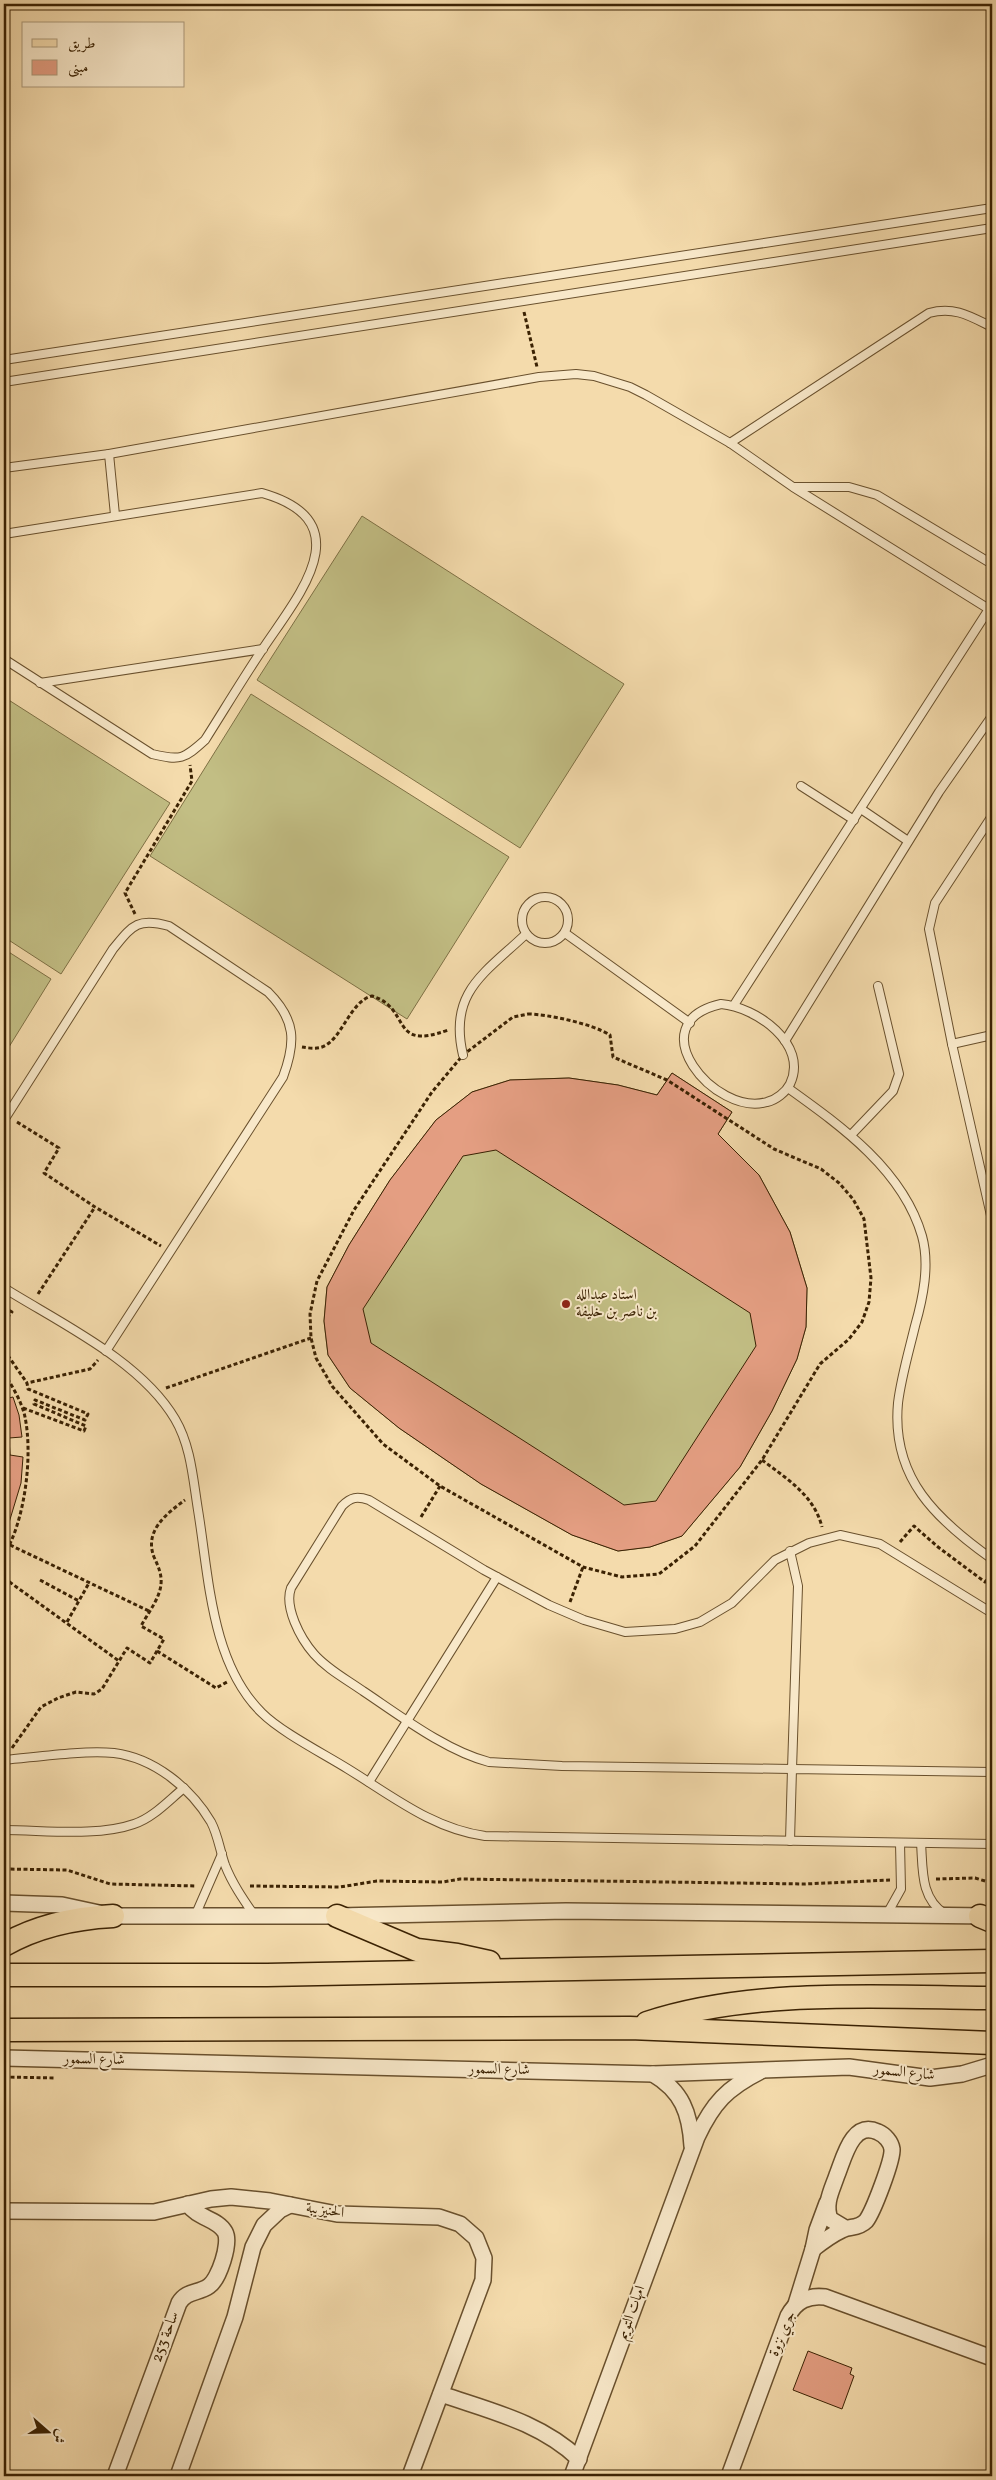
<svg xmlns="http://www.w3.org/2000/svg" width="996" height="2480" font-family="Vollkorn,Amiri,serif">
	<rect width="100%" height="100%" fill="#f4dbac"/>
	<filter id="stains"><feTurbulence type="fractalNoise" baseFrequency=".004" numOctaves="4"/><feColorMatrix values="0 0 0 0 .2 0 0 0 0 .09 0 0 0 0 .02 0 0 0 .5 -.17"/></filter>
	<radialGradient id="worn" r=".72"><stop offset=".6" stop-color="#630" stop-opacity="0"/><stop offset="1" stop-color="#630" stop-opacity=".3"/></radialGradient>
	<g fill="#c2be84" stroke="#7e7044">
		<polygon points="362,516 624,684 520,848 257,680"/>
		<polygon points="251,694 509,857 407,1019 150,856"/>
		<polygon points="4,697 170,803 61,974 4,937"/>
		<polygon points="4,949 51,979 4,1055"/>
		<polygon points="672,1073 732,1112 718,1134 759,1175 790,1232 807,1288 806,1327 797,1359 772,1411 740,1467 682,1536 650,1547 618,1551 572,1535 481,1484 399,1428 350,1388 328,1355 324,1321 327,1287 349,1245 390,1180 436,1120 472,1092 510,1080 569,1078 618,1085 657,1095"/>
	</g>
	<g fill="#e49e82" stroke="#3b2203" fill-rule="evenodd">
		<path d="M 672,1073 L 732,1112 L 718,1134 L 759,1175 L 790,1232 L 807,1288 L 806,1327 L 797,1359 L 772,1411 L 740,1467 L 682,1536 L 650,1547 L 618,1551 L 572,1535 L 481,1484 L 399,1428 L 350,1388 L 328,1355 L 324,1321 L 327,1287 L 349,1245 L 390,1180 L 436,1120 L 472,1092 L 510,1080 L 569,1078 L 618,1085 L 657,1095 ZM 496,1150 L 750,1313 L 756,1346 L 656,1501 L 624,1505 L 371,1343 L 363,1309 L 463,1156 Z"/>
		<polygon points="13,1397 19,1415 22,1437 9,1438 10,1455 23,1457 21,1483 5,1536 4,1399"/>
		<polygon points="808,2351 852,2368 850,2374 854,2376 842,2409 793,2390"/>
	</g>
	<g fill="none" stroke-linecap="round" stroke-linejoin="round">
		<defs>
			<g id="lane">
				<polyline points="4,360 992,208"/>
				<polyline points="4,382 992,228"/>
				<path d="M 730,443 L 929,313 C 954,306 970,316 992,327"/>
				<polyline points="109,454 115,515"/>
				<polyline points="4,468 109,454 539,377 576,374 594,376 630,387 646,395 730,443 793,487 992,611"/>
				<polyline points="795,487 849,487 877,495 992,564"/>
				<path d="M 4,534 L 262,493 C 364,522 297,597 262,650 C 242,680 224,710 205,740 C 184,759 181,761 152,754 L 4,659"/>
				<polyline points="40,683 263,649"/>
				<polyline points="801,786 854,820"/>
				<polyline points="861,809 908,841"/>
				<polyline points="992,816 935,903 929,929 952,1044 992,1220"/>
				<circle cx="545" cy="920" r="23"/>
				<polyline points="565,933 690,1023"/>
				<path d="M 721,1004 C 756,1007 809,1044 790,1084 C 786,1092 776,1100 767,1102 C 715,1117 637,1023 721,1004 Z"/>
				<polyline points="734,1005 989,609"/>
				<polyline points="785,1041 939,792 992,716"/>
				<polyline points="952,1044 992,1035"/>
				<path d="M 463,1055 C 448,992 485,973 526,934"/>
				<path d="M 788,1088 C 841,1126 903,1170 922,1236 C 930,1265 923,1298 915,1326 C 909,1351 901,1378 898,1403 C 891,1478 937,1520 992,1559"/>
				<path d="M 4,1120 L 113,949 C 132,926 137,917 169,926 L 268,992 C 296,1020 296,1042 283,1077 L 106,1351"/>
				<polyline points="851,1135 893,1091 899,1074 878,986"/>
				<path d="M 4,1288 C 60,1323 141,1361 175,1419 C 191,1446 193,1479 198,1510 C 209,1577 211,1663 262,1713 C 281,1732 324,1754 348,1769 C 392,1796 433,1829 485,1836 L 992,1844"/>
				<path d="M 790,1551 L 798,1586 L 792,1769 L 562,1766 L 489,1762 C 446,1751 399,1715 363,1691 C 346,1679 327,1669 314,1654 C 300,1638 284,1607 291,1588 L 342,1506 C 351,1497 357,1496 369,1500 L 484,1570 L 549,1605 L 584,1620 L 625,1632 L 675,1629 L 700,1622 L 732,1603 L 775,1560 L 809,1543 L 840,1535 L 880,1544 L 992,1613"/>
				<path d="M 4,1760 C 37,1757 83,1750 114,1753 C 154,1758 191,1788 211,1822 C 218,1835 220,1851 225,1865 C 232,1883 243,1899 254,1915"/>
				<polyline points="369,1782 497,1577"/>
				<path d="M 4,1830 C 44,1830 97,1837 134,1824 C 153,1818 169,1800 184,1788"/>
				<polyline points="790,1841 792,1769 992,1772"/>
				<path d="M 921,1843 C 923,1869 920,1898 945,1914"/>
				<polyline points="887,1914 901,1889 900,1843"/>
				<polyline points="195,1916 222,1854"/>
			</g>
			<g id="street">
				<polyline points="4,1903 62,1905 113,1916 337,1916 566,1911 988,1916"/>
				<polyline points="4,2058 653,2074 849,2067 930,2078 962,2074 992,2065"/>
				<path d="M 653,2074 C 682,2091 690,2113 692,2146"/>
				<polyline points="4,2211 154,2212 211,2199 231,2197 270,2201 337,2214 439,2217 460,2224 476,2238 484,2258 483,2280 410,2476"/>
				<path d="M 813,2249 C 822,2242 831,2235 842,2230 C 850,2226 858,2229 866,2221 C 873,2212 893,2160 892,2149 C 891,2142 885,2135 878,2132 C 852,2120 844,2158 837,2175 C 832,2190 824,2203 830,2219 L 845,2228"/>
				<polyline points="796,2304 813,2249 817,2230 827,2203"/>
				<path d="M 441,2394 C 490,2411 540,2422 579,2459"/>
				<path d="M 115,2476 L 179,2303 C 187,2290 198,2294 209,2286 C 219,2279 231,2243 225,2232 C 217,2218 198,2219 188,2204"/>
				<polyline points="178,2476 235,2317 253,2247 264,2225 280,2210 290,2205"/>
				<path d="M 572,2476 L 697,2137 C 713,2103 727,2088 761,2071"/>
				<path d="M 729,2476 L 788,2316 C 796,2301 808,2295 825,2297 L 992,2358"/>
			</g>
			<g id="primary">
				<polyline points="337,1916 417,1950 457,1955 489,1962"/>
				<polyline points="980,1916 992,1921"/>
				<path d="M 4,1945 C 37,1926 74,1918 113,1916"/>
				<polyline points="4,1975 267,1975 992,1961"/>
				<path d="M 647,2023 C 752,1988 882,1997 992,1998"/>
				<polyline points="4,2030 630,2028 992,2043"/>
			</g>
		</defs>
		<use href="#lane" stroke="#69502d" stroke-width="10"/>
		<use href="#street" stroke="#69502d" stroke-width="18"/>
		<use href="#primary" stroke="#3b2203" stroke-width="25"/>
		<g stroke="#3b2203" stroke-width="3" stroke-dasharray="4 2.5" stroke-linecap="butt">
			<polyline points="524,312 537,367"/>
			<polyline points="135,914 125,893 192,781 190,765"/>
			<path d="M 528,1014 C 547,1014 593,1024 610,1035 L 613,1057 L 667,1080 L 774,1149 L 821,1169 L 839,1183 L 853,1199 L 864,1219 L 871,1278 L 869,1302 L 862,1322 L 849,1339 L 820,1364 L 762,1460 L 695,1546 L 659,1574 L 622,1577 L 583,1567 L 440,1486 L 383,1444 L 332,1386 L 316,1358 L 311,1338 L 310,1314 L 317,1281 L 354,1210 L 432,1092 L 463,1055 L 513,1017 Z"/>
			<path d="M 302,1047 C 308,1048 316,1049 322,1047 C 342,1040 350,1001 372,996 C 412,1008 389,1052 448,1030"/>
			<polyline points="17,1122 59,1148 44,1173 95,1207 161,1246"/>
			<polyline points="38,1294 95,1207"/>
			<polyline points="4,1307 12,1312 4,1321"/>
			<polyline points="4,1350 27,1383"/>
			<path d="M 4,1373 C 12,1386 22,1402 25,1417 C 33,1456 25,1521 4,1555"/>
			<polyline points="166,1388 311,1338"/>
			<polyline points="23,1408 84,1431 86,1426 34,1404 35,1400 85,1420 88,1414 28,1389 27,1383 90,1369 98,1360"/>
			<path d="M 762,1460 C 787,1479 814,1495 822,1527"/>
			<polyline points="421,1517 440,1486"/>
			<polyline points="900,1542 914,1526 938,1547 985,1582 992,1572"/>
			<polyline points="10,1545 149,1611"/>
			<polyline points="4,1578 119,1661"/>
			<polyline points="40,1580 79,1601"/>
			<polyline points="570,1602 583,1567"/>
			<polyline points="67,1622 89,1583"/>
			<polyline points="157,1651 216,1688 227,1682"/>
			<path d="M 12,1748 L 41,1707 L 58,1698 L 76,1692 L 94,1694 L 102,1689 L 127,1648 L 150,1663 L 164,1639 L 141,1626 C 148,1613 160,1598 161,1584 C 162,1574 158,1566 154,1557 C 144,1531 166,1514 185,1500"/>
			<polyline points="4,1869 67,1870 110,1884 196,1886"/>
			<polyline points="936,1879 975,1878 992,1883"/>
			<polyline points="250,1886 340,1887 377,1881 443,1882 460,1879 805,1884 890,1880"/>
			<polyline points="4,2077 56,2078"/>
		</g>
		<use href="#lane" stroke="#f8e8c9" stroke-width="8"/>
		<use href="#street" stroke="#f8e8c9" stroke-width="15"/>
		<use href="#primary" stroke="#f4dbac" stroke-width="22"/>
	</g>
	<circle fill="#8f2418" stroke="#f8e8c9" stroke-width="2" cx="566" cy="1304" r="5"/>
	<g text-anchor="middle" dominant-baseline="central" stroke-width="4" stroke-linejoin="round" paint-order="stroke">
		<g font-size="15" fill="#3b2203" stroke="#f8e8c9" text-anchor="start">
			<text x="576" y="1295">استاد عبدالله<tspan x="576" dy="17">بن ناصر بن خليفة</tspan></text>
		</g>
		<g font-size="15" fill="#3b2203" stroke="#f8e8c9">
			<text transform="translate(94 2060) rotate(1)">شارع السمور</text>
			<text transform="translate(499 2070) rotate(1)">شارع السمور</text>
			<text transform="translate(904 2073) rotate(6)">شارع السمور</text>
			<text transform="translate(325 2211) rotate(8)">الحنيزيبة</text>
			<text transform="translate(632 2313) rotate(-70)">امهات التويم</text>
			<text transform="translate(783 2334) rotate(-67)">جري نزوة</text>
			<text transform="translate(166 2337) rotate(-70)">ساحة 253</text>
		</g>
	</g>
	<rect width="996" height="2480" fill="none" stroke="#f4dbac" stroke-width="20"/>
	<rect x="5" y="5" width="986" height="2470" fill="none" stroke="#3b2203" stroke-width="2.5"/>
	<rect x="10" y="10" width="976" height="2460" fill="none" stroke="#3b2203"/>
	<rect x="22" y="22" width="162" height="65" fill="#f8e8c9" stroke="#ac997a"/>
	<rect x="32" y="39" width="25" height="8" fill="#f4dbac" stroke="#ac997a"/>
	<text x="68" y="48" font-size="15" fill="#3b2203">طريق</text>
	<rect x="32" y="60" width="25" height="15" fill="#e49e82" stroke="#ac997a"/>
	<text x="68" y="72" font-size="15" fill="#3b2203">مبنى</text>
	<g transform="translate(48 2432) rotate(110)" stroke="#f8e8c9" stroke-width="4" paint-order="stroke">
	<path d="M0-4L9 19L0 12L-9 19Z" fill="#3b2203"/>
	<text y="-8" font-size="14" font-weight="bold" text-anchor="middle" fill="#3b2203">ش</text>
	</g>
	<rect width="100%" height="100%" filter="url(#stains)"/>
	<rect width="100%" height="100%" fill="url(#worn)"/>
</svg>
